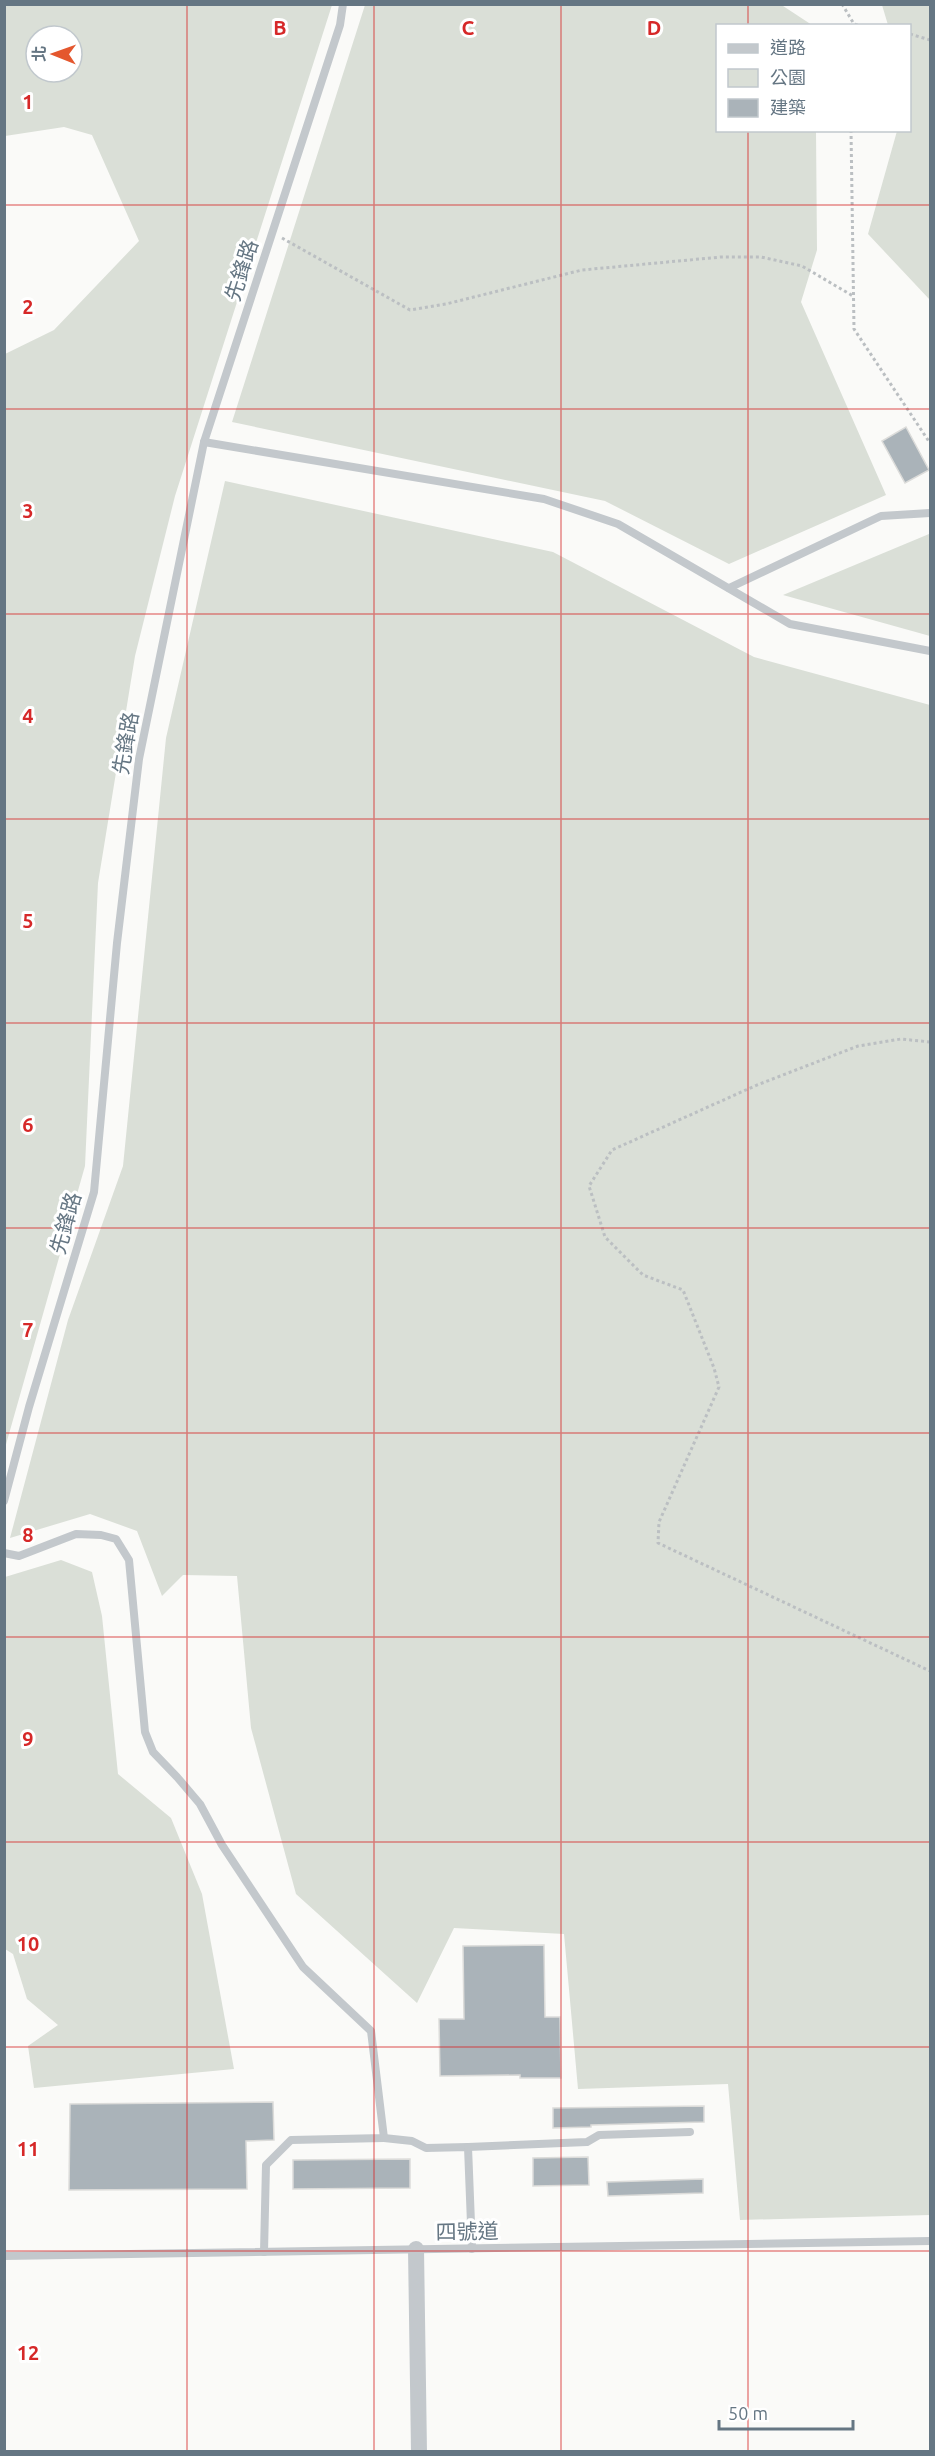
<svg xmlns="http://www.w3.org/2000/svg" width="935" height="2456" font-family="Ubuntu,'Noto Sans TC',sans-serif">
	<rect width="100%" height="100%" fill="#fafaf8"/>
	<g fill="#dadfd7" fill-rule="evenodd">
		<path d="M 5,4 L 332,5 L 175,496 L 135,656 L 98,883 L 85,1166 L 5,1448 L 5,354 L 54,330 L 139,241 L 92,135 L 64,127 L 5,136 ZM 36,36 L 72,36 L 72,72 L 36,72 Z"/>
		<polygon points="780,4 812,25 718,26 718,130 816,131 817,250 801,302 886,495 729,564 605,501 232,422 365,5"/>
		<polygon points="882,5 930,5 930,300 868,234 897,131 910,130 910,26 888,25"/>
		<polygon points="225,481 553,552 754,657 930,705 930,2215 740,2220 728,2084 578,2089 564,1934 454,1928 417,2003 296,1894 251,1728 237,1576 183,1575 162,1596 137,1531 90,1514 10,1538 68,1320 123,1166 166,738"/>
		<polygon points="929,534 930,636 783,595"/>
		<polygon points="61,1560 92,1572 102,1616 118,1774 171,1818 202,1894 234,2069 34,2088 28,2046 58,2025 27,1999 13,1954 5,1949 5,1577"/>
	</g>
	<g fill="#aab3b9" stroke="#dcdcda" stroke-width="1.5">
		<polygon points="906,427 929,470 905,483 882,441"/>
		<polygon points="544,1945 545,2017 560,2017 561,2078 520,2078 520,2075 440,2076 439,2019 464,2019 463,1946"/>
		<polygon points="273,2102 274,2140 246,2141 247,2189 69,2190 70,2104"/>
		<polygon points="704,2106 704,2122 591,2125 591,2127 553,2128 553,2108"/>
		<polygon points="588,2157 589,2185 533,2186 533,2158"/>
		<polygon points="410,2159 410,2188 293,2189 293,2160"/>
		<polygon points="703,2179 703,2193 608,2196 607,2182"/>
	</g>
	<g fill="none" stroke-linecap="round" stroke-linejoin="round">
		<g stroke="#bbbfc2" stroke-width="3" stroke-dasharray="3 3" stroke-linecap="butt">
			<polyline points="842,4 854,24 862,26"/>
			<polyline points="910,34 930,40"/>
			<polyline points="851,130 854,329 930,443"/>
			<polyline points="282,238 410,310 446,304 582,270 721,257 761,257 802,266 853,296"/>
			<polyline points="930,1042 901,1039 858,1046 757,1085 612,1150 589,1186 605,1237 643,1275 683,1290 714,1368 719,1387 659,1522 658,1543 930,1671"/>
		</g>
		<g stroke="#c3c8cc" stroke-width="8">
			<polyline points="204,442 544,499 618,524 790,624 930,651"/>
			<polyline points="729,588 881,516 930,513"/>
			<polyline points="4,1501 29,1407 94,1192 117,943 139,759 204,442 340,25 343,4"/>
			<polyline points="4,1553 19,1556 76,1534 101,1535 116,1539 129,1560 145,1732 153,1752 177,1777 200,1804 222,1845 303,1967 371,2031 384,2138 291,2140 266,2165 264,2252"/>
			<polyline points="384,2138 412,2141 426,2148 468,2147 472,2249"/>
			<polyline points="468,2147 587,2142 599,2135 690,2132"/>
			<polyline points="4,2256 930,2241"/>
		</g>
		<polyline stroke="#c3c8cc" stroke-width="16" points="416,2249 419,2452"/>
	</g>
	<path fill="none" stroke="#d62828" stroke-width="1.5" stroke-opacity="0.55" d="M 187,4 L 187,2452M 374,4 L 374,2452M 561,4 L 561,2452M 748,4 L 748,26M 748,130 L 748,2452M 4,205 L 930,205M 4,409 L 930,409M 4,614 L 930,614M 4,819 L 930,819M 4,1023 L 930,1023M 4,1228 L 930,1228M 4,1433 L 930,1433M 4,1637 L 930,1637M 4,1842 L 930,1842M 4,2047 L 930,2047M 4,2251 L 930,2251"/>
	<g text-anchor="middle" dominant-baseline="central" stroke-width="6" stroke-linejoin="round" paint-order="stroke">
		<g font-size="21" fill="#657683" stroke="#fff">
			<text transform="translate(241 270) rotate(-72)">先鋒路</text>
			<text transform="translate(125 743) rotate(-80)">先鋒路</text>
			<text transform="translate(65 1223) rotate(-74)">先鋒路</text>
			<text transform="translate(467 2231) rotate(-1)">四號道</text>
		</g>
	</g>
	<g font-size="20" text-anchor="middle" font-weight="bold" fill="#d62828" stroke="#fff" stroke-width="6" stroke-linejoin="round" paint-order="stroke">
		<text x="280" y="35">B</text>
		<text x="468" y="35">C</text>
		<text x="654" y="35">D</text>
		<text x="28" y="109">1</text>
		<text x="28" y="314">2</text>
		<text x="28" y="518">3</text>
		<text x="28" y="723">4</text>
		<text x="28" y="928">5</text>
		<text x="28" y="1132">6</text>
		<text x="28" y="1337">7</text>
		<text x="28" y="1542">8</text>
		<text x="28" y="1746">9</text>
		<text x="28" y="1951">10</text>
		<text x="28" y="2156">11</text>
		<text x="28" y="2360">12</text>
	</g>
	<rect width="935" height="2456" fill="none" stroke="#657683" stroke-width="12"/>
	<rect x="716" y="24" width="195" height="108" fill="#ffffff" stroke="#c1c8cd" stroke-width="1.5"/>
	<rect x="728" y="44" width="30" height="9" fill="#c3c8cc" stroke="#c1c8cd" stroke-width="1.5"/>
	<text x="770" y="54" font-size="18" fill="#657683">道路</text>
	<rect x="728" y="69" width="30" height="18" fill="#dadfd7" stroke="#c1c8cd" stroke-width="1.5"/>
	<text x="770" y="84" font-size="18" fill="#657683">公園</text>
	<rect x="728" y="99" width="30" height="18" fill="#aab3b9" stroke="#c1c8cd" stroke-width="1.5"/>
	<text x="770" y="114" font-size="18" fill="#657683">建築</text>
	<g transform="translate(54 54) rotate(271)"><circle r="28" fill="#ffffff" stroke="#c1c8cd" stroke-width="1.5"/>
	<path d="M0-4.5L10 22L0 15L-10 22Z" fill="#e4572e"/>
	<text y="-9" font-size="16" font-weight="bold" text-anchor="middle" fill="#657683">北</text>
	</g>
	<path d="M719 2420v9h134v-9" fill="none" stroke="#657683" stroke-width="3"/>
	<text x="728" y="2420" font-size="18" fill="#657683" stroke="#ffffff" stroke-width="4.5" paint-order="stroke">50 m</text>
</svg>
